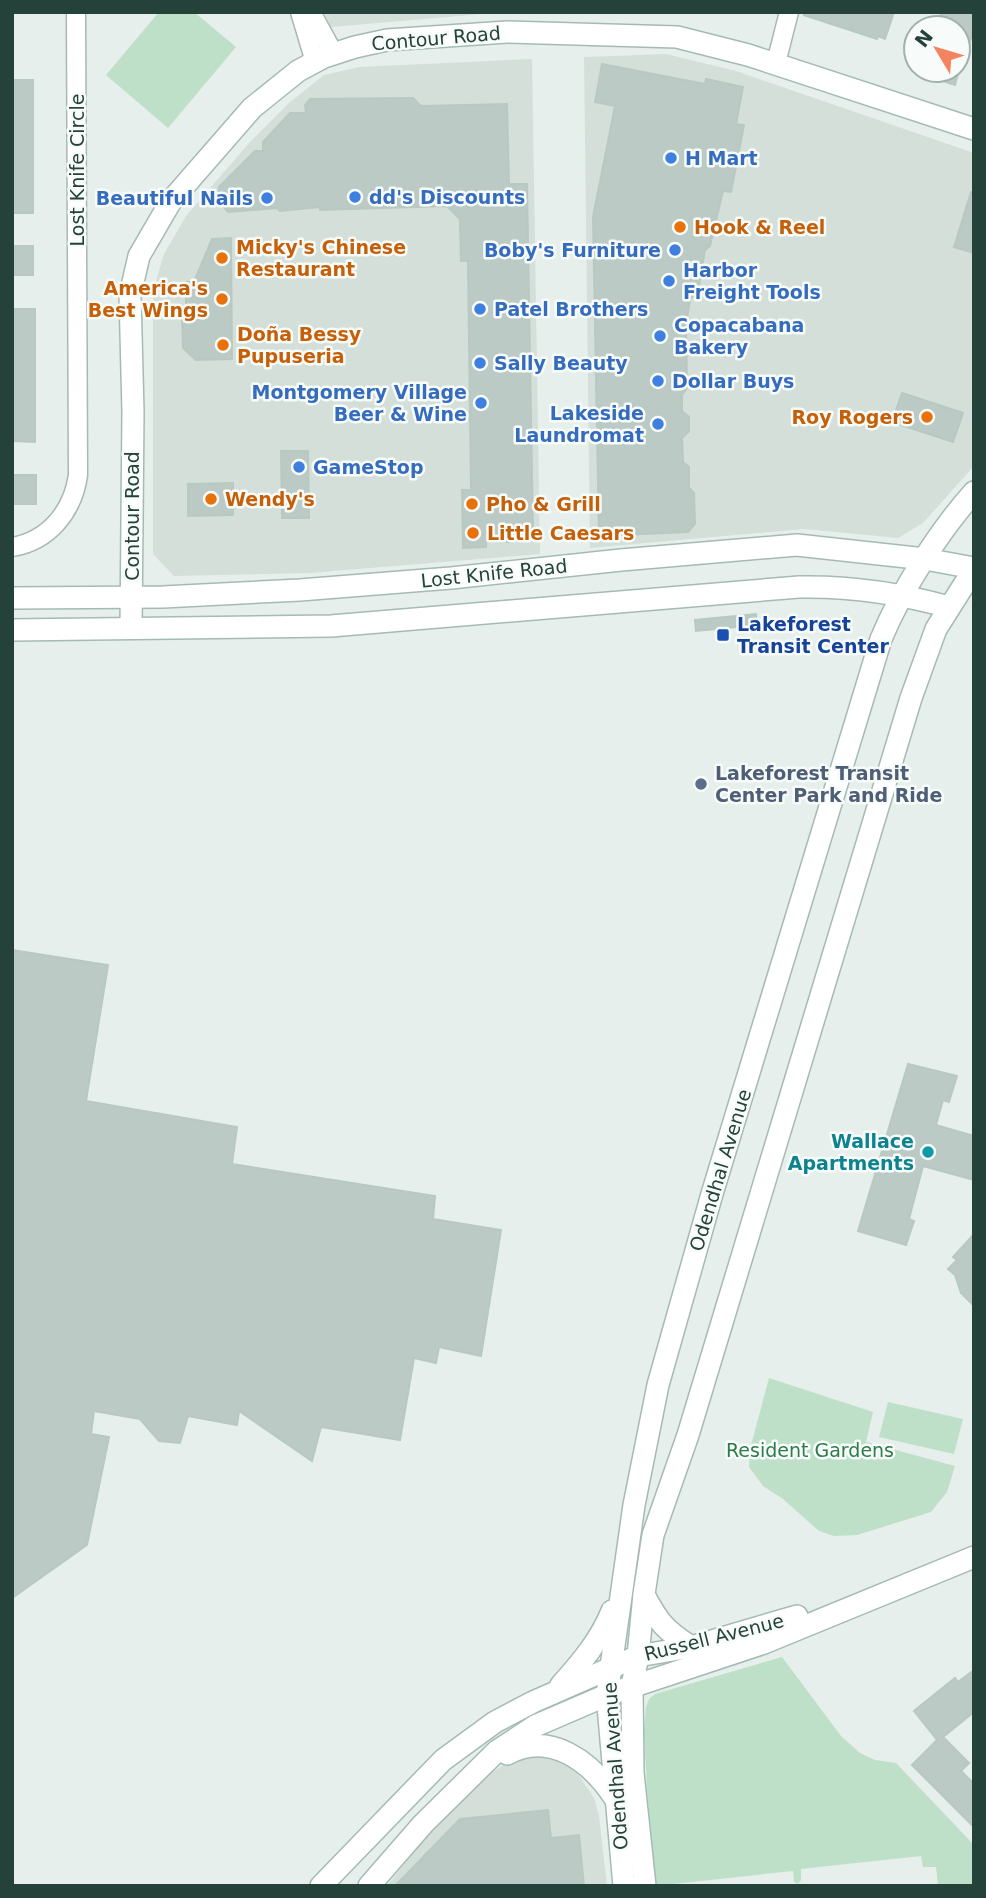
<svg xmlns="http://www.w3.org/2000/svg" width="986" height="1898" font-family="'DejaVu Sans',sans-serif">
	<rect width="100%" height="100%" fill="#e6efeb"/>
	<g fill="#d4dfda">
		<polygon points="324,12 506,12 331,27"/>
		<polygon points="666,54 736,71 974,153 974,466 923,523 898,538 804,529 590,548 584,57"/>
		<polygon points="532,59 540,554 310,573 174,576 153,554 153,291 164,254 186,216 250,142 289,103 324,75 359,67"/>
		<polygon points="543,1755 560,1760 574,1768 594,1798 599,1816 607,1886 387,1886 444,1814 491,1773 508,1762 527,1756"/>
	</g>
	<g fill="#bfe0c8">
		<polygon points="159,12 194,12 236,47 168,128 106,75"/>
		<polygon points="769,1378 873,1412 866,1442 955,1466 947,1492 931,1512 857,1535 834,1536 819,1531 783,1499 763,1486 749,1467 750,1449"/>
		<polygon points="888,1402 963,1419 954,1454 879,1437"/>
		<polygon points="782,1657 841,1736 860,1753 875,1760 896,1763 974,1845 974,1886 938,1886 936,1867 923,1867 921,1856 801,1869 801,1880 798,1884 794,1882 793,1871 673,1884 673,1886 656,1886 647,1790 644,1731 646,1707 649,1699 655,1694"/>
	</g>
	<g fill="#bbcac4" stroke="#b8c9c2" stroke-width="2">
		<polygon points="805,12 894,12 885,39 878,36 877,39 804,15"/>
		<polygon points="941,12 974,12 974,29 961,68 958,67 958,28 937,28"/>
		<polygon points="602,64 705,84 706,79 743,87 736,124 744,125 731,192 723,191 710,246 705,250 698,293 690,299 686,325 687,388 682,395 682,411 689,417 689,431 682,438 683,462 689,467 689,488 694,493 695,524 688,532 599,536 593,217 615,106 595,102"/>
		<polygon points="916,70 959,70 955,85 916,72"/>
		<rect x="12" y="80" width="21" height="133"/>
		<polygon points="413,98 421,106 507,104 509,184 527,184 533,534 520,534 513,542 486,542 486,547 463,548 462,490 471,490 468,261 461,261 460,219 447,206 320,210 320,207 280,211 277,208 228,212 219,202 219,187 255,151 263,151 263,142 290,113 306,113 305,105 310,99"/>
		<polygon points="971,192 974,192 974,253 954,247"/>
		<polygon points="231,238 232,359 196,360 183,348 182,316 186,316 186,282 194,282 212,239"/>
		<rect x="12" y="246" width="21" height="29"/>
		<polygon points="12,309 35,309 35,442 12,441"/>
		<polygon points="902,393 963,413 953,442 892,422"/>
		<polygon points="281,451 308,451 309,518 282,518"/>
		<rect x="12" y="475" width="24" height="29"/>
		<polygon points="233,483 233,515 188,516 188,484"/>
		<polygon points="756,614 757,625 696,631 695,620"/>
		<polygon points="12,950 108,965 86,1101 237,1127 232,1164 435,1196 433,1219 501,1230 481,1356 439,1347 436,1363 414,1358 400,1440 321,1427 312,1461 239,1411 237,1425 188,1416 180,1443 159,1441 140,1419 94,1411 91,1434 109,1437 87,1545 12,1598"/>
		<polygon points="908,1064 957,1076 949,1102 943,1100 936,1125 974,1136 974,1180 923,1166 909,1219 914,1221 906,1245 858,1231"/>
		<polygon points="974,1234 974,1306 961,1293 955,1275 948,1269 957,1260 953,1257"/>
		<polygon points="974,1670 974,1712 943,1737 969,1763 961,1771 974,1784 974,1827 912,1765 937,1740 914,1711 955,1678 958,1682"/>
		<polygon points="548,1810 551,1838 579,1835 584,1886 395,1886 460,1819"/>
	</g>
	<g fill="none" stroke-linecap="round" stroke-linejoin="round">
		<defs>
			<g id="street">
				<polyline points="300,12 315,62"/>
				<polyline points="311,12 334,54"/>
				<polyline points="776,63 789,12"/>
				<path d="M 12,547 C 49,541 73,511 78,475 L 76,12"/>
			</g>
			<g id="secondary">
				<polyline points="12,598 163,597 300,590 451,578 621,560 797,545 925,559 974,568"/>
				<polyline points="131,628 133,412 130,295 139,256 171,201 252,108 298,71 324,57 355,47 387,40 507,32 677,37 748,55 974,129"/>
				<path d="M 12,630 L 331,626 L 799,587 C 851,586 899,593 949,607"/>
				<path d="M 644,1595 C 659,1623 664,1629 691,1647"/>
				<path d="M 561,1685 C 581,1663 601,1639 612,1611"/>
				<path d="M 507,1754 C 550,1730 591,1762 614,1797"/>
				<polyline points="321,1886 443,1760 495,1722 533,1702 638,1656 691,1647 797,1616"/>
				<polyline points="369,1886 423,1824 497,1751 535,1726 607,1695 764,1643 974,1557"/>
				<path d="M 624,1886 L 607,1695 L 634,1505 L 658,1385 L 712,1194 L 881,639 C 901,591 939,531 974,492"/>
				<polyline points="645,1886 633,1773 632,1686 638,1656 644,1594 653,1535 688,1435 911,698 936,629 974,569"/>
			</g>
		</defs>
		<use href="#street" stroke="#a8b8b2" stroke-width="21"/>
		<use href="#secondary" stroke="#a4bbb3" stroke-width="24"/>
		<use href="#street" stroke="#fff" stroke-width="18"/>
		<use href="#secondary" stroke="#fff" stroke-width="21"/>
	</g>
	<g fill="#3f7fe0" stroke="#f7fbf9" stroke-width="2.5">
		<circle cx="671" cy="158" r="7"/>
		<circle cx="355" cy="197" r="7"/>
		<circle cx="267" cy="198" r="7"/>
		<circle cx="675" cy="250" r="7"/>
		<circle cx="669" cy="281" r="7"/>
		<circle cx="480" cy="309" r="7"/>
		<circle cx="660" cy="336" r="7"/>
		<circle cx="480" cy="363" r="7"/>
		<circle cx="658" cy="381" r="7"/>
		<circle cx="481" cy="403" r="7"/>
		<circle cx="658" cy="424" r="7"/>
		<circle cx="299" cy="467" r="7"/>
	</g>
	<g fill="#e8710a" stroke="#f7fbf9" stroke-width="2.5">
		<circle cx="680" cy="227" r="7"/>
		<circle cx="222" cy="258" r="7"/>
		<circle cx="222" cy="299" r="7"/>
		<circle cx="223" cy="345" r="7"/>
		<circle cx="927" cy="417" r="7"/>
		<circle cx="211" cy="499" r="7"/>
		<circle cx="472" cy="504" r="7"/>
		<circle cx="473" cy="533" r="7"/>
	</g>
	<rect fill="#1a4fb4" stroke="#f7fbf9" stroke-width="2.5" x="716" y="628" width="14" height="14" rx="3.5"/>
	<circle fill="#5c6f8a" stroke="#f7fbf9" stroke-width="2.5" cx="701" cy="784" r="7"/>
	<circle fill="#0f9aa8" stroke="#f7fbf9" stroke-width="2.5" cx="928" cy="1152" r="7"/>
	<g text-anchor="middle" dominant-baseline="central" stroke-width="5" stroke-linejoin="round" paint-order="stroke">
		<g font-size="19" fill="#24423a" stroke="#f7fbf9">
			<text transform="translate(436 38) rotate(-5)">Contour Road</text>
			<text transform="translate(77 170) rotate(-90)">Lost Knife Circle</text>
			<text transform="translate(132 516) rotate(-90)">Contour Road</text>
			<text transform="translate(494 573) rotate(-6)">Lost Knife Road</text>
			<text transform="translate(720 1170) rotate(-73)">Odendhal Avenue</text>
			<text transform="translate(714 1637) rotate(-14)">Russell Avenue</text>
			<text transform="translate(615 1766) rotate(-94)">Odendhal Avenue</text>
		</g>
		<g font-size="19" font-weight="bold" fill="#366cbe" stroke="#f7fbf9" text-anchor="start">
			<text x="685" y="158">H Mart</text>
			<text x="369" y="197">dd's Discounts</text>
			<text x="253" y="198" text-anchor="end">Beautiful Nails</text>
			<text x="661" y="250" text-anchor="end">Boby's Furniture</text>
			<text x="683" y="270">Harbor<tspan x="683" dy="22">Freight Tools</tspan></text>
			<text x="494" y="309">Patel Brothers</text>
			<text x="674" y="325">Copacabana<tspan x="674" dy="22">Bakery</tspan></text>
			<text x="494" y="363">Sally Beauty</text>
			<text x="672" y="381">Dollar Buys</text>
			<text x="467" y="392" text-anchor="end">Montgomery Village<tspan x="467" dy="22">Beer &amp; Wine</tspan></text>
			<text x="644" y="413" text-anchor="end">Lakeside<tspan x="644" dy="22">Laundromat</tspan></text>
			<text x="313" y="467">GameStop</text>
		</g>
		<g font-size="19" font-weight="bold" fill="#c56008" stroke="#f7fbf9" text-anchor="start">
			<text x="694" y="227">Hook &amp; Reel</text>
			<text x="236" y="247">Micky's Chinese<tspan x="236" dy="22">Restaurant</tspan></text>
			<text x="208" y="288" text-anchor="end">America's<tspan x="208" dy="22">Best Wings</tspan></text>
			<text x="237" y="334">Doña Bessy<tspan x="237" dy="22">Pupuseria</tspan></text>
			<text x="913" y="417" text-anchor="end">Roy Rogers</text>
			<text x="225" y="499">Wendy's</text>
			<text x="486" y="504">Pho &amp; Grill</text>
			<text x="487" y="533">Little Caesars</text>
		</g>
		<g font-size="19" font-weight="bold" fill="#164399" stroke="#f7fbf9" text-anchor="start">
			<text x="737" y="624">Lakeforest<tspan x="737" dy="22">Transit Center</tspan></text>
		</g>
		<g font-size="19" font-weight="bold" fill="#4e5e75" stroke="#f7fbf9" text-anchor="start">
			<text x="715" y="773">Lakeforest Transit<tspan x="715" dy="22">Center Park and Ride</tspan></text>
		</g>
		<g font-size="19" font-weight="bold" fill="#0d838f" stroke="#f7fbf9" text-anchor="end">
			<text x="914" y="1141">Wallace<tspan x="914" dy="22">Apartments</tspan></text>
		</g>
		<g font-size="19" fill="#2d7a4b" stroke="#f7fbf9">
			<text x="810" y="1450">Resident Gardens</text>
		</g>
	</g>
	<rect width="986" height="1898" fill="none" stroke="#24423a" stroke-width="28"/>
	<g transform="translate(937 49) rotate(308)"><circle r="33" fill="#f7fbf9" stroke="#a3b1ad" stroke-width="2"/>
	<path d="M0-5L12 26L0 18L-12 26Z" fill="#f4845f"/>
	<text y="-10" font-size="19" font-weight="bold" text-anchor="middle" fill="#24423a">N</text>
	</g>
</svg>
